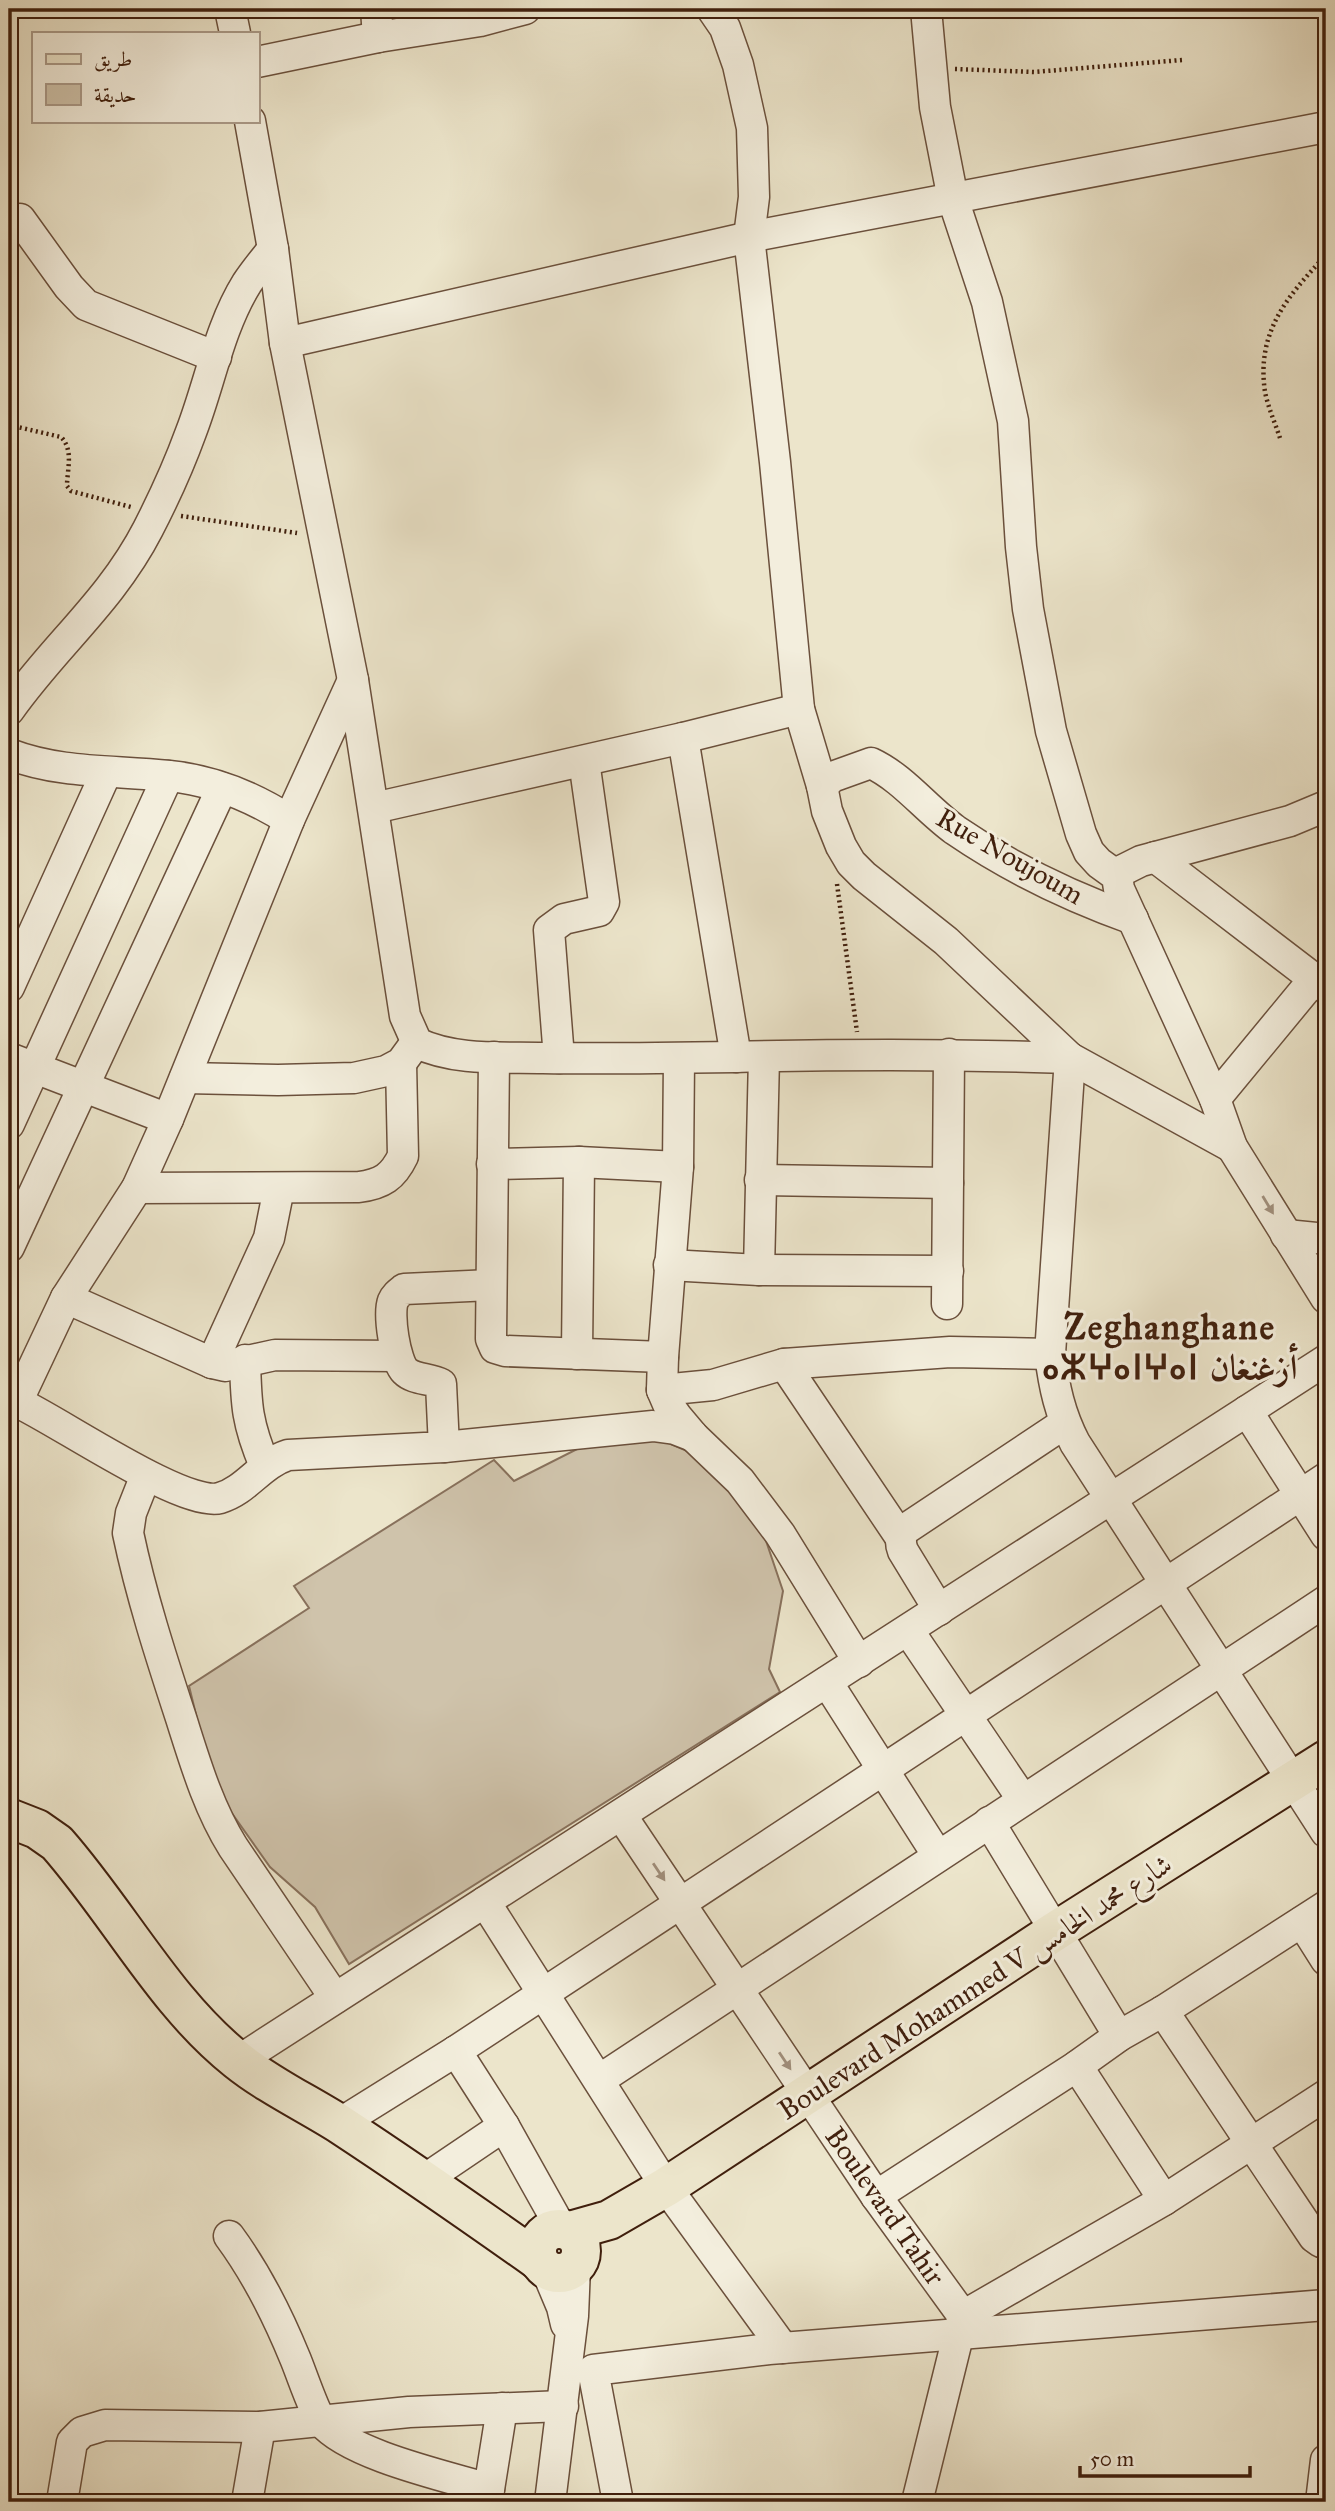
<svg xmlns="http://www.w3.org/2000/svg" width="1335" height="2511" font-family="'IM FELL Great Primer',Amiri,'Noto Sans Tifinagh',serif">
	<rect width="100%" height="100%" fill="#ece5cb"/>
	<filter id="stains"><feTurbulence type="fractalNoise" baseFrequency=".00286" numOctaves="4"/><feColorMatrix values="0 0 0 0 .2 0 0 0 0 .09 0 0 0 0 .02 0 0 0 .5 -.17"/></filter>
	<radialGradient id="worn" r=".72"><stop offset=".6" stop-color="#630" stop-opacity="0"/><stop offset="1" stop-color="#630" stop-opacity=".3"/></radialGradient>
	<polygon fill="#cfc3ab" stroke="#88715c" stroke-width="2" points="657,1438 708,1460 764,1535 783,1591 769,1669 780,1692 349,1964 315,1907 270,1867 214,1788 189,1686 309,1608 294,1586 494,1460 514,1481 587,1444"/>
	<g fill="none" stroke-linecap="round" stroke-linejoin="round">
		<defs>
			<g id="minor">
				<polyline points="230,9 235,33"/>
				<polyline points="376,9 378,37"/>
				<polyline points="712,9 725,28 738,65 752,128 754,197 749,237 775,462 799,709 822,786 827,811 841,846 851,863 864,876 946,941 1070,1058 1232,1147"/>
				<polyline points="926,9 935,107 953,199 987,302 1013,421 1021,547 1028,609 1051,731 1081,834 1089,852 1099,863 1117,876 1119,889 1215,1099 1232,1147 1326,1298"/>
				<polyline points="257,62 378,37 480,21 525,9"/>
				<path d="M 250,121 L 273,249 L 285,343 L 353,680 L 405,1016 L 417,1043 C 455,1061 502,1057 543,1058 C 607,1059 671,1058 735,1057 C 847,1054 958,1054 1070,1058"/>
				<polyline points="20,219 69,287 86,305 216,357"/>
				<polyline points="285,343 749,237 1326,127"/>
				<path d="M 353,680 L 289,820 L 168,1119 L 137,1188 L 66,1298 L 17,1402 C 57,1420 184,1508 220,1498 C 247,1490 260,1464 288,1455 L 444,1447 L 441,1384 C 430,1378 414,1380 405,1371 C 395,1361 388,1314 393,1301 C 395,1296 399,1293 404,1289 L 491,1285"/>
				<path d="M 9,710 C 54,646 111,601 148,529 C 164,498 179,465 191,432 C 210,383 219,328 247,283 C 255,271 264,260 273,249"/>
				<polyline points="683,738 736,1057"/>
				<path d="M 9,754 C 61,774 114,770 169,776 C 212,780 253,797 289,820"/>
				<path d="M 822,786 L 832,777 L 871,763 C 903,778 926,809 955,830 C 1009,867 1071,897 1133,919"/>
				<polyline points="374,808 683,738 799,709"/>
				<polyline points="1155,857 1326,988"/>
				<polyline points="1117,876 1123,870 1141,861 1290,821 1326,806"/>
				<polyline points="9,987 106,773"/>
				<polyline points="494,1057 491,1339 495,1348 505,1351 663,1357"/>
				<polyline points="9,1058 168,1119"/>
				<polyline points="559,1058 549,930 564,919 599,911 604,902 584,761"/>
				<path d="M 1070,1058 L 1050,1354 C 1054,1387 1060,1414 1075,1443 L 1326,1832"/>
				<polyline points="679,1059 678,1167 663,1357 662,1390 668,1404 677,1417 693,1436 740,1481 780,1534 859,1662"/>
				<polyline points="185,1078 278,1080 354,1078 386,1071 401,1063 412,1048"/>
				<polyline points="1215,1099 1314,979"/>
				<polyline points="9,1124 168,776"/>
				<polyline points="492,1164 579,1162 678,1167"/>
				<polyline points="760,1180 948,1183"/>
				<path d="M 137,1188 L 359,1187 C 382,1184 393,1177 403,1156 L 401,1063"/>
				<polyline points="1286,1235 1326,1239"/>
				<polyline points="9,1247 222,788"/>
				<polyline points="669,1265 759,1270 948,1271"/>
				<polyline points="759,1270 764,1057"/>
				<polyline points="66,1298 212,1363 225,1366 275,1355 396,1356"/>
				<polyline points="947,1304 949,1054"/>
				<polyline points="577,1354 579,1162"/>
				<path d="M 245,1360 C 246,1405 247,1424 265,1466"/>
				<polyline points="212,1363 269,1238 279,1188"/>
				<polyline points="784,1364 901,1538"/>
				<polyline points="662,1390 713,1385 784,1364 950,1352 1050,1354"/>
				<polyline points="1247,1411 1326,1535"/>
				<polyline points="444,1447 653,1426 675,1429 693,1436"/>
				<path d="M 146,1475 L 131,1513 L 128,1533 C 141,1595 161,1657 181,1718 C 195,1762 208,1807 233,1847 L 335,1998"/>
				<path d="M 939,1610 L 903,1551 C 900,1543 900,1537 904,1530 L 1065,1423"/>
				<polyline points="908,1630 1023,1800"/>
				<polyline points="827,1682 938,1856"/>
				<polyline points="621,1815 876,2196 963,2316"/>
				<polyline points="989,1822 1119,2036"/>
				<polyline points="485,1902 666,2187 783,2348"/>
				<polyline points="1302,1922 1326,1960"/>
				<polyline points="1163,2011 1314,2237 1321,2242 1326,2242"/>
				<polyline points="456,2051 504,2126 561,2228"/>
				<polyline points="238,2061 1326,1360"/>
				<polyline points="1077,2066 1164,2200"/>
				<polyline points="599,2080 1326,1601"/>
				<polyline points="339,2124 456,2051 1326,1478"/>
				<polyline points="424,2180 504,2126"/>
				<polyline points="876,2196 1077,2066 1119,2036 1163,2011 1326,1906"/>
				<path d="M 229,2236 C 257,2274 277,2314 295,2358 C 301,2372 314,2412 322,2422 C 350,2455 446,2476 489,2489"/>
				<polyline points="546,2269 562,2307 566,2324"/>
				<polyline points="62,2502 72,2442 82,2432 105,2425 260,2427 409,2412 563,2406"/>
				<polyline points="247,2502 260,2427"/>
				<polyline points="487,2502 502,2408"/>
				<polyline points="550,2502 573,2316 575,2267"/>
				<polyline points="618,2502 593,2370 769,2349 1326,2305"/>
				<polyline points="917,2502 963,2316 1164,2200 1326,2095"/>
				<polyline points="1321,2502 1326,2460"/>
			</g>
			<g id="major">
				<path d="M 9,1818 L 37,1829 L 57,1843 C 118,1912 165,2003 237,2060 C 268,2085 308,2104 341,2125 C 408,2169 474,2215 539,2261"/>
				<circle cx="559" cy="2251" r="22"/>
				<polyline points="570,2231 609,2220 666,2187 1054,1932 1326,1760"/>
			</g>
		</defs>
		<use href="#minor" stroke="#6b503c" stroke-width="33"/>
		<use href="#major" stroke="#401f0d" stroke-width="42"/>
		<g stroke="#401f0d" stroke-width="4.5" stroke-dasharray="2 3.5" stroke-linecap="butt">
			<polyline points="955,69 1034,72 1182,60"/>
			<polyline points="9,165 16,195"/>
			<path d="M 9,425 L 61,437 C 74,450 67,470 67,486 L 71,491 L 131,507"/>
			<path d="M 1280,438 C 1275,423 1268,407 1265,392 C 1256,331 1288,296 1326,255"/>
			<polyline points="181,516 297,533"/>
			<polyline points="837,884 857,1032"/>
		</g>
		<use href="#minor" stroke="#f3eedd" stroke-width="30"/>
		<use href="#major" stroke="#ece5cb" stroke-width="38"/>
	</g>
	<defs><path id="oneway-solid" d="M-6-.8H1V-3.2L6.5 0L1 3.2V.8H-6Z" transform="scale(1.75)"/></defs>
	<g fill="#a2917f">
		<use href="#oneway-solid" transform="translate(1268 1205) rotate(59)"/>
		<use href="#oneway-solid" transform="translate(659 1872) rotate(56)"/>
		<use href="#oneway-solid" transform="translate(785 2061) rotate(56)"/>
	</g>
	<g text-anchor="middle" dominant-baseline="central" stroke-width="6" stroke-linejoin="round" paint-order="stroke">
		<g font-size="28" fill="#401f0d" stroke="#f3eedd">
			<text transform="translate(1010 856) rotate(30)">Rue Noujoum</text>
			<text transform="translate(975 1987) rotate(-33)">Boulevard Mohammed V شارع محمد الخامس</text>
			<text transform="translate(885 2206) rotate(55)">Boulevard Tahir</text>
		</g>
		<g font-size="35" font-weight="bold" letter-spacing="2" fill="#401f0d" stroke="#f3eedd">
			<text x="1170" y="1327">Zeghanghane<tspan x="1170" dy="40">ⴰⵣⵖⴰⵏⵖⴰⵏ أزغنغان</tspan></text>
		</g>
	</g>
	<rect width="1335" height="2511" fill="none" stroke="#ece5cb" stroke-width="35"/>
	<rect x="10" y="10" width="1314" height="2490" fill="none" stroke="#401f0d" stroke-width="3.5"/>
	<rect x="18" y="18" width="1300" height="2476" fill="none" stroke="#401f0d" stroke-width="2"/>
	<rect x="32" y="32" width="228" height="91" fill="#f3eedd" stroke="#ab9b8a" stroke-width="2"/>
	<rect x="46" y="54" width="35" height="10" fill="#ece5cb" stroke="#ab9b8a" stroke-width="2"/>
	<text x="94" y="66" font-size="21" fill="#401f0d">طريق</text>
	<rect x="46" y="84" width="35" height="21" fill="#cfc3ab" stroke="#ab9b8a" stroke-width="2"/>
	<text x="94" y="102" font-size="21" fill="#401f0d">حديقة</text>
	<path d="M1080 2466v10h170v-10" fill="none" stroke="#401f0d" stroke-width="3.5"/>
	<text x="1090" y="2466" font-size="21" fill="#401f0d" stroke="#f3eedd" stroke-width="5" paint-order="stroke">50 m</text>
	<rect width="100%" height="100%" filter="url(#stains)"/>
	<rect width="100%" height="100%" fill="url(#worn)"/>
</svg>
